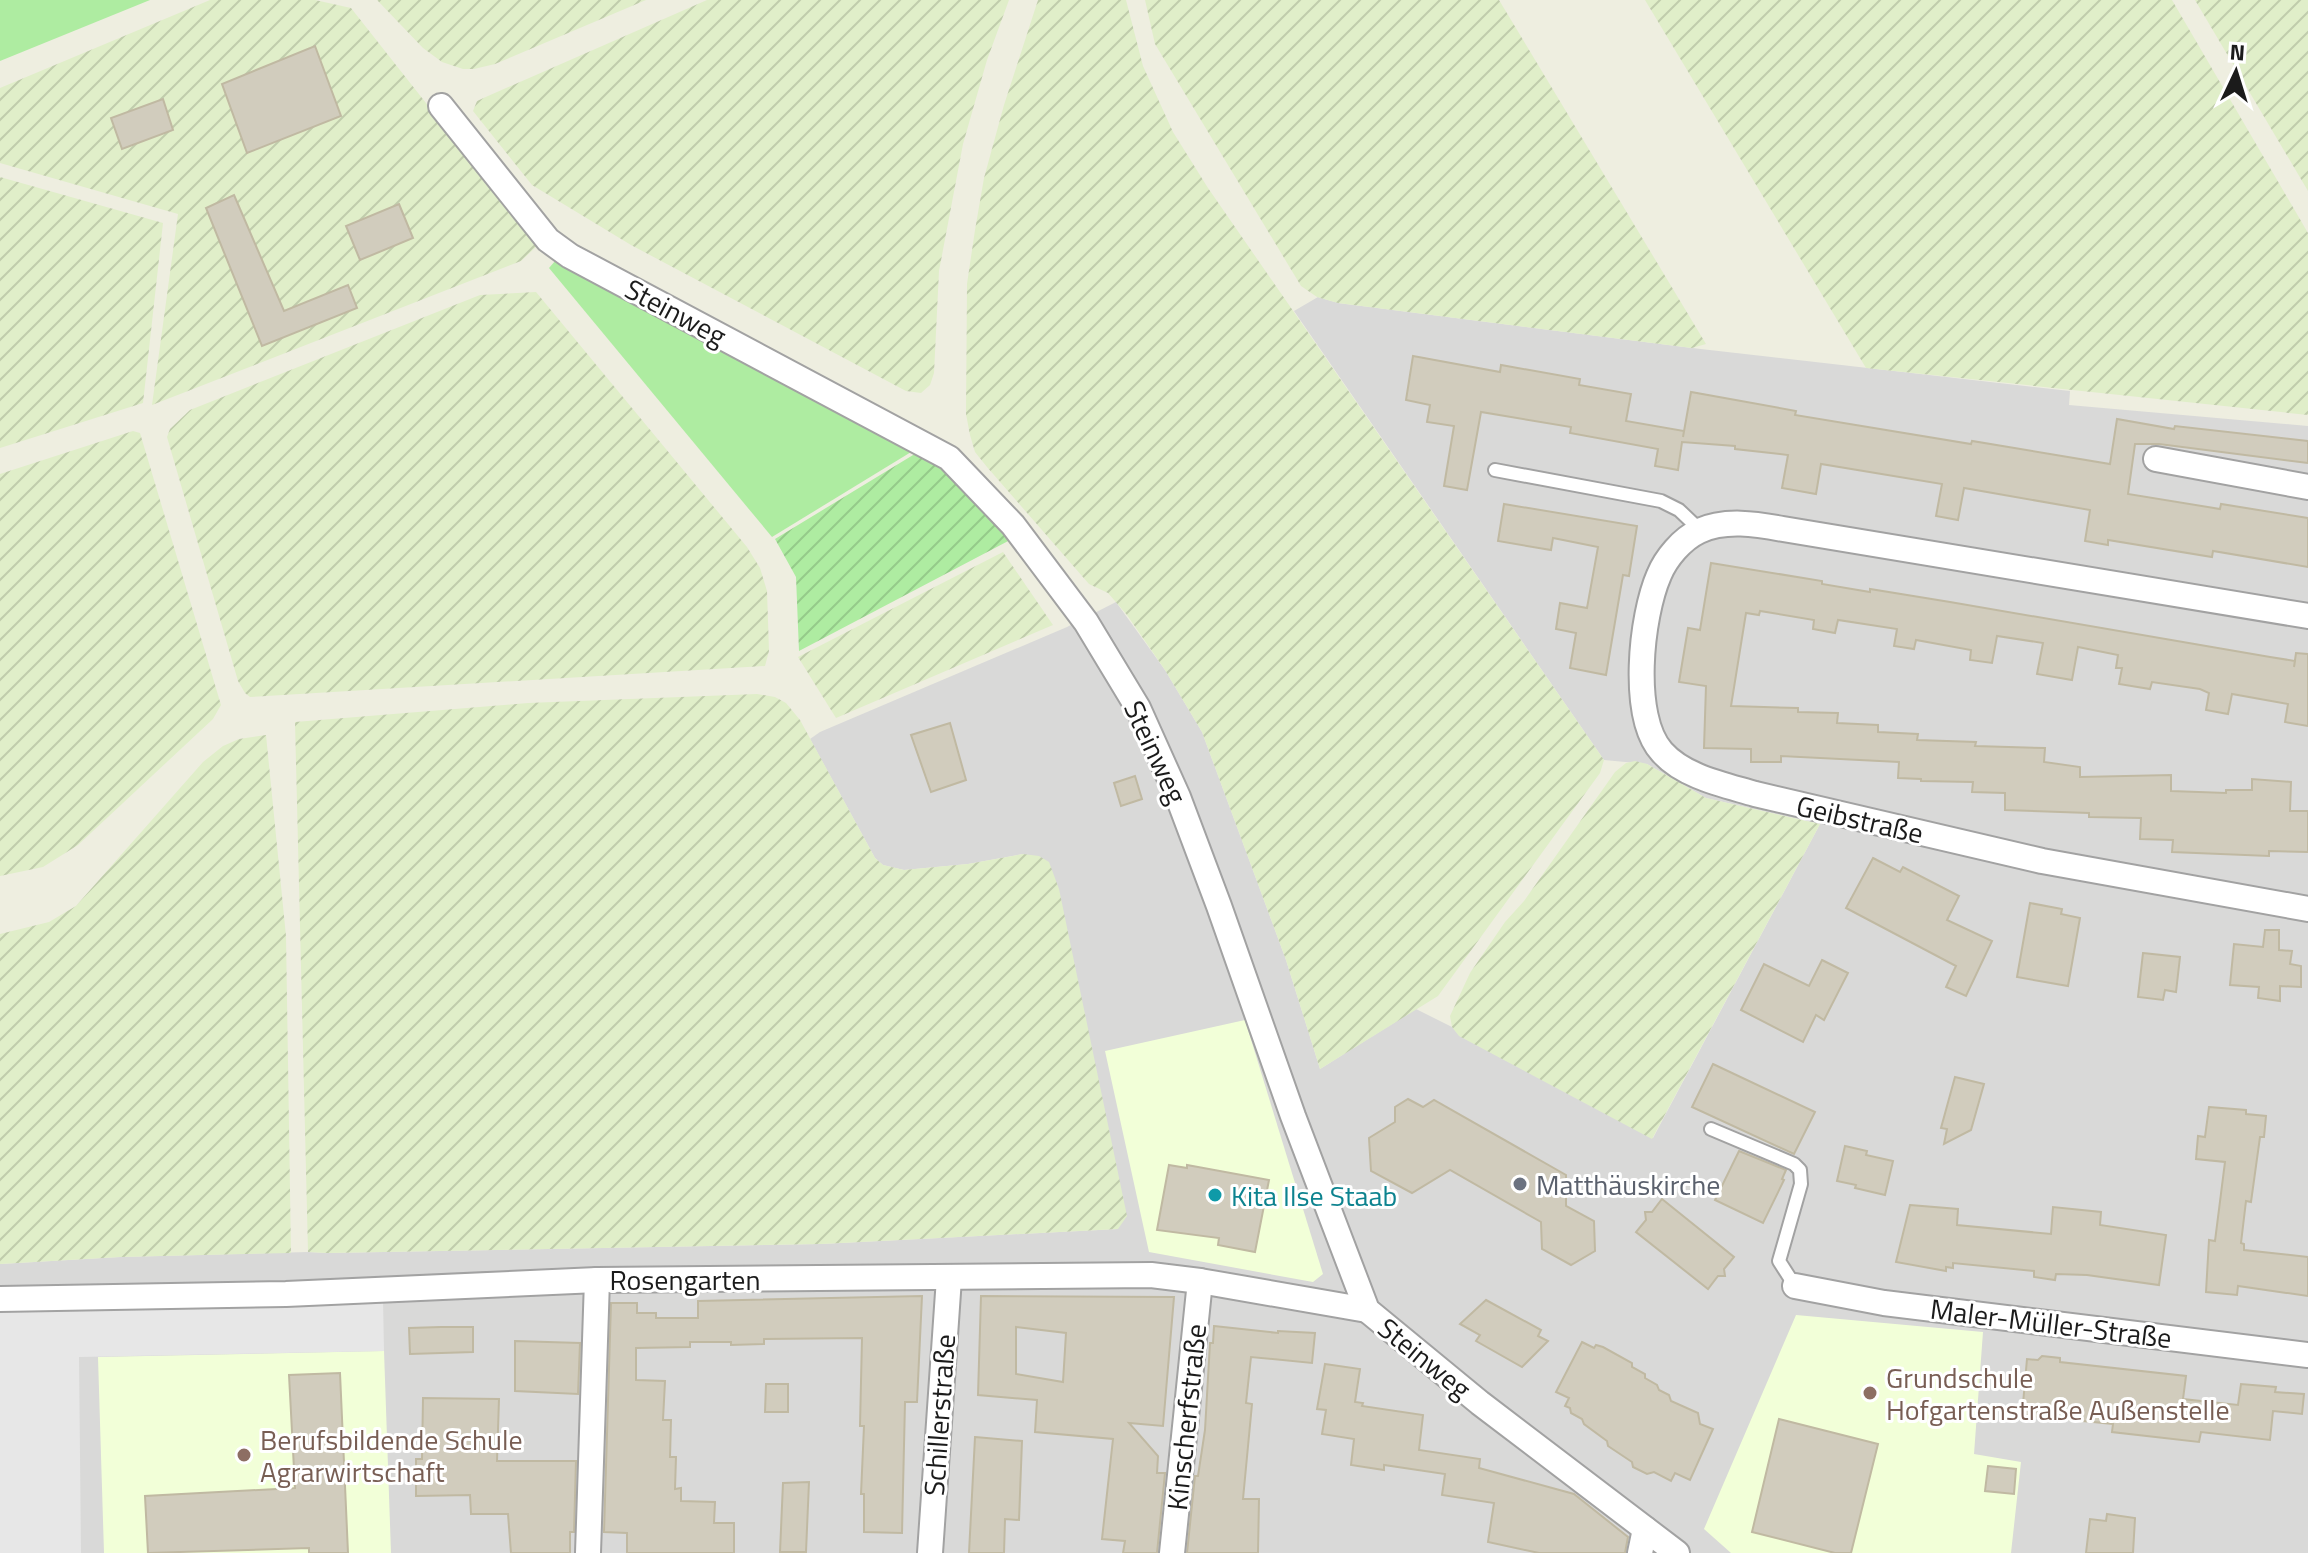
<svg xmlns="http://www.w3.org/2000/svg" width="2308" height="1553" font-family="'Titillium Web',sans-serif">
	<defs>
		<pattern id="farmland-furrows" width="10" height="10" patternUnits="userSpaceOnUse" patternTransform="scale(2)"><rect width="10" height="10" fill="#e0eec9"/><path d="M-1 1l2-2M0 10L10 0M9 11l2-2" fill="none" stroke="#c0ccac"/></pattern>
		<pattern id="garden-furrows" width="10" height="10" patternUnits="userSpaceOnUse" patternTransform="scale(2)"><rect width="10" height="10" fill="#aeeca1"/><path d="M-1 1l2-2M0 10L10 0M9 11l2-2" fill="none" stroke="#95ca8a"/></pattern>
	</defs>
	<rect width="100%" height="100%" fill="#eeeee0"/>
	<polygon fill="#d9d9d8" points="1318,297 1338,303 1692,348 2070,391 2069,405 2308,426 2308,1553 0,1553 0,1264 120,1257 308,1252 327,1253 821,1244 1118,1229 1023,854 968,864 904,870 883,865 875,858 810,739 820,732 1067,627 1116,602 1165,670 1202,732 1286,960 1320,1069 1416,1009 1452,1027 1460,1036 1653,1138 1820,824 1706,798 1647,764 1604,760 1294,311"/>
	<g fill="#f2ffd8">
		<polygon points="1245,1020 1323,1274 1313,1282 1149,1252 1105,1051"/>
		<polygon points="1796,1315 1983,1332 1974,1454 2021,1462 2011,1553 1731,1553 1704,1529"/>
		<polygon points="384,1351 391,1553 104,1553 98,1357"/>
	</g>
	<g fill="url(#farmland-furrows)">
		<polygon points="210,0 315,0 351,8 538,245 521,261 152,405 178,214 0,163 0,88"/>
		<polygon points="377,0 646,0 495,64 474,69 463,69 442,62 423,48"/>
		<polygon points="707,0 1009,0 987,60 963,144 939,271 934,373 930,385 921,393 906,391 631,245 532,185 473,111 477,101 488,96"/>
		<polygon points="1038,0 1126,0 1143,66 1173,132 1208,188 1604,760 1600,773 1438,996 1320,1069 1286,960 1202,732 1165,670 1127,615 1108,593 1089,584 987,467 975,452 970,435 966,414 967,284 975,230 984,178 1004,105"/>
		<polygon points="1145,0 1499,0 1706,344 1692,348 1338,303 1317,297 1301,286 1155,44"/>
		<polygon points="1645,0 2172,0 2308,233 2308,415 1866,368"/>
		<polygon points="2195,0 2308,0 2308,191"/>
		<polygon points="0,177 163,223 143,403 0,448"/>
		<polygon points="536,292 747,547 760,568 767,591 769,651 765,666 250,697 245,693 238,681 167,437 170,429 190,410 480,295"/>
		<polygon points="133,431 140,433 221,705 213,719 78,845 43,867 0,876 0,474"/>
		<polygon points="1003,552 1053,625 836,718 798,657"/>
		<polygon points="757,694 775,697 786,703 800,720 875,858 883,865 904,870 968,864 1023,854 1039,856 1049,862 1059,889 1127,1216 1118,1229 821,1244 327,1253 308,1252 295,722 528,703"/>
		<polygon points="266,735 286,936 291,1253 120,1257 0,1264 0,934 49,922 76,906 203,762 223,746 239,739"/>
		<polygon points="1635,761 1647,764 1706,798 1820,824 1652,1139 1459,1036 1452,1027 1450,1016 1470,973 1505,922 1524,901 1615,772 1626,763"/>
	</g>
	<g fill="#aeeca1">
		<polygon points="0,0 150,0 0,61"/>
		<polygon points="556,260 916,449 772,537 549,268"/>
	</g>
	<polygon fill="url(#garden-furrows)" points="918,452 958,481 1012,539 799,651 796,577 775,539"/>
	<polygon fill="#e7e7e7" points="383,1299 384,1351 79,1357 81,1553 0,1553 0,1307"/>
	<g fill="#d1ccbd" stroke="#c0b9a2" stroke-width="2" fill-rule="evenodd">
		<polygon points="315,46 341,116 247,153 222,84"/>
		<polygon points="163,99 173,130 122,149 111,118"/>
		<polygon points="234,195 284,311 348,285 357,308 262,346 206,208"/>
		<polygon points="399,204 413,238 360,260 346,226"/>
		<polygon points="1413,356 1500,372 1501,365 1580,379 1579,385 1631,394 1626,421 1684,431 1683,437 1691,392 1796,411 1795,415 1971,444 1972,441 2110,464 2117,419 2174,429 2175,426 2308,441 2308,463 2159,444 2135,444 2128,494 2220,509 2221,504 2308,518 2308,567 2213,551 2212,557 2108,540 2108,545 2085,541 2090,510 1964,488 1958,520 1936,516 1942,484 1821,464 1816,494 1782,488 1788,455 1735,449 1735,446 1682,442 1678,470 1667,468 1655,466 1658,449 1570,433 1571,427 1481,412 1467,490 1444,486 1454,426 1427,422 1430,405 1406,400"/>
		<polygon points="1504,504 1637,526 1629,576 1623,575 1606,675 1570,668 1576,633 1556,629 1560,603 1587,608 1598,547 1553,538 1551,550 1498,541"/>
		<polygon points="1711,563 1822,581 1822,584 1870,592 1870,589 1950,602 2270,657 2295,661 2294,667 2296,653 2308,654 2308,726 2285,722 2288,704 2232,694 2228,714 2206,710 2209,693 2200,689 2152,682 2150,689 2119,684 2122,668 2116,668 2118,655 2078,647 2072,680 2037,674 2043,643 1997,636 1992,663 1970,660 1971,650 1916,640 1914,649 1894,646 1897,629 1838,620 1835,633 1813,629 1814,620 1760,611 1759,615 1746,613 1731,706 1798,708 1798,712 1838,713 1837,723 1878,725 1878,732 1918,734 1917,740 1976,742 1975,746 2045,748 2044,762 2080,767 2080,777 2171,775 2171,791 2226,793 2226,790 2252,790 2252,779 2291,782 2290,811 2308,811 2308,852 2269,851 2269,856 2172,852 2173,840 2140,839 2141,818 2089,817 2089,813 2005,810 2005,793 1972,792 1973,782 1921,781 1921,779 1898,778 1899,762 1781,756 1781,762 1751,762 1751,749 1704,748 1706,686 1679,682 1688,628 1700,630"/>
		<polygon points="950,723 966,780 931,792 911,735"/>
		<polygon points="1135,776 1142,799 1121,806 1114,783"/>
		<polygon points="1873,858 1900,872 1903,867 1959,896 1947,920 1992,941 1966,996 1946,987 1956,966 1846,908"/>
		<polygon points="2030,903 2062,909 2061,914 2080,918 2068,986 2017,977"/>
		<polygon points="2265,930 2279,930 2279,950 2292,951 2290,964 2301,966 2301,987 2280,986 2280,1001 2258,998 2259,987 2230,985 2234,944 2263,947"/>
		<polygon points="2143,953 2180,957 2176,992 2165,990 2163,1000 2138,997"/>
		<polygon points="1822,960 1848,973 1824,1020 1816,1015 1803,1042 1741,1010 1764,964 1809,986"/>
		<polygon points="1713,1064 1815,1112 1794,1154 1692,1107"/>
		<polygon points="1955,1077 1984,1084 1971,1130 1944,1144 1947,1129 1941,1128"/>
		<polygon points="1408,1099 1423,1107 1434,1100 1566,1175 1566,1206 1594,1221 1595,1251 1571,1265 1542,1249 1541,1222 1450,1170 1412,1193 1371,1171 1369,1138 1395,1122 1395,1107"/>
		<polygon points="2209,1107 2246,1110 2246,1114 2266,1116 2264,1137 2260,1137 2251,1202 2246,1201 2241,1243 2244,1244 2244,1250 2308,1257 2308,1296 2238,1286 2237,1295 2206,1292 2209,1240 2215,1241 2225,1162 2196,1159 2198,1136 2205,1137"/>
		<polygon points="1845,1146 1867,1151 1866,1155 1893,1161 1885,1195 1855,1188 1856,1185 1837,1181"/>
		<polygon points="1739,1151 1786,1170 1782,1179 1784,1180 1763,1223 1715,1200"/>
		<polygon points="1169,1165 1187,1168 1187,1165 1269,1180 1255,1252 1218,1245 1219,1238 1157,1230"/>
		<polygon points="1662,1199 1734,1257 1724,1269 1725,1276 1718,1276 1708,1289 1636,1232 1646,1220 1645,1212 1652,1212"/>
		<polygon points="1910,1205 1958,1209 1957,1225 2051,1234 2053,1207 2101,1212 2100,1225 2166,1235 2159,1285 2087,1275 2056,1274 2055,1280 2034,1277 2034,1271 1953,1263 1953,1268 1946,1267 1946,1271 1896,1262"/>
		<polygon points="922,1296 917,1402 905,1402 902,1533 864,1532 864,1494 861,1494 864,1426 860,1426 862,1338 764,1339 764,1344 731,1345 731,1342 690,1342 690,1347 636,1348 636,1380 665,1381 663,1420 671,1420 670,1457 676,1457 675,1489 681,1488 681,1501 715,1502 714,1523 734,1523 734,1553 627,1553 627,1533 604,1532 611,1303 637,1303 637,1313 656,1313 656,1318 698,1318 698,1301"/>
		<path d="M 981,1296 L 1174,1297 L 1163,1426 L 1129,1423 L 1158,1456 L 1157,1473 L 1165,1473 L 1157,1553 L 1123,1553 L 1125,1541 L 1102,1539 L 1113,1439 L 1035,1432 L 1037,1400 L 978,1395 ZM 1016,1327 L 1066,1333 L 1063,1382 L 1016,1374 Z"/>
		<polygon points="1486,1300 1541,1330 1538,1336 1548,1341 1522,1367 1476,1341 1480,1335 1460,1324"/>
		<polygon points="1214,1326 1278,1333 1278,1331 1315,1333 1312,1363 1251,1357 1246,1403 1252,1404 1243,1499 1259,1499 1258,1553 1187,1553 1195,1476 1198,1476 1205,1430 1210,1343 1213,1343"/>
		<polygon points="441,1327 473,1327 473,1352 410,1354 409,1328"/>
		<polygon points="515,1341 580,1343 578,1394 515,1391"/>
		<polygon points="1582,1342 1594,1348 1596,1345 1603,1347 1632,1363 1632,1367 1645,1374 1645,1378 1657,1385 1659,1390 1669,1395 1671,1401 1698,1413 1700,1424 1713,1429 1690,1480 1675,1473 1671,1481 1654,1472 1647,1474 1633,1467 1632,1462 1608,1446 1607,1441 1584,1424 1582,1419 1571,1413 1570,1408 1565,1406 1569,1398 1556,1392"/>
		<polygon points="2042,1356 2060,1358 2060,1362 2186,1376 2183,1399 2238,1405 2241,1384 2276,1387 2275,1392 2304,1394 2302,1414 2273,1411 2270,1440 2201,1432 2199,1442 2112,1432 2113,1424 2022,1415 2027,1359 2038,1360"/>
		<polygon points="1325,1364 1360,1369 1355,1402 1363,1403 1362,1406 1423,1415 1419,1450 1480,1459 1479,1468 1574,1494 1628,1537 1625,1553 1539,1553 1488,1542 1494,1503 1442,1495 1445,1474 1384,1465 1384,1470 1351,1465 1354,1439 1322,1434 1326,1410 1317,1409"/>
		<polygon points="340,1373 348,1553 309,1553 309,1548 148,1553 145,1496 295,1488 289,1375"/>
		<polygon points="766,1384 788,1384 788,1412 765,1412"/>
		<polygon points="423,1398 499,1399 497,1461 576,1461 574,1532 570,1532 570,1553 511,1553 508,1514 471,1514 470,1495 416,1496 416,1459 422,1459"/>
		<polygon points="1779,1419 1878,1444 1851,1553 1835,1553 1752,1532"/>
		<polygon points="975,1437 1022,1441 1019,1520 1005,1519 1004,1553 969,1553"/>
		<polygon points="1988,1466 2016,1469 2014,1494 1985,1491"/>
		<polygon points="809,1482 806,1552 780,1552 783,1483"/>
		<polygon points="2107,1514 2135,1518 2133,1553 2086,1553 2090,1519 2106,1521"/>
	</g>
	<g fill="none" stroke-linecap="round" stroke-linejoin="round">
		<defs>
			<g id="service">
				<polyline points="1495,470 1661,501 1679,510 1700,530"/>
				<polyline points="1711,1129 1794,1164 1800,1170 1801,1184 1779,1261 1795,1286"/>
			</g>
			<g id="minor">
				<polyline points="441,106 548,240 570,256 949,458 1013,525 1086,622 1138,708 1178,797 1219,906 1293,1116 1367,1310 1480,1403 1677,1553"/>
				<polyline points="2156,459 2308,487"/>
				<path d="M 2308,616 L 1783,529 C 1756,524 1725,519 1699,531 C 1682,539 1666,558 1659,575 C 1641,616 1630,717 1662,752 C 1684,777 1725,785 1755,794 L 2042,861 L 2308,909"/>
				<polyline points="1795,1286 1884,1303 2308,1355"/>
				<polyline points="0,1299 286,1294 597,1280 1151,1275 1200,1281 1367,1310"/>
				<polyline points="588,1553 597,1280"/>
				<polyline points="930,1553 949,1278"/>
				<polyline points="1172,1553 1200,1281"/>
				<polyline points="1640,1553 1645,1529"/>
			</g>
		</defs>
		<use href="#service" stroke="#a2a2a2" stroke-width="16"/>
		<use href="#minor" stroke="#a2a2a2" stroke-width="28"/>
		<use href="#service" stroke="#fff" stroke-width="12"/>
		<use href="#minor" stroke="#fff" stroke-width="24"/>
	</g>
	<circle fill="#6b7280" stroke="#fff" stroke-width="3" cx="1520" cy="1184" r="8"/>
	<circle fill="#0f9aa8" stroke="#fff" stroke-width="3" cx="1215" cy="1195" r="8"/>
	<g fill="#8d6e63" stroke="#fff" stroke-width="3">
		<circle cx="1870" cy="1393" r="8"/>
		<circle cx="244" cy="1455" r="8"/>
	</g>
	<g text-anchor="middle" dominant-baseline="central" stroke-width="6" stroke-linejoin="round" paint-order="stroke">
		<g font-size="28" fill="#1b1b1b" stroke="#fff">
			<text transform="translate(676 312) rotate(28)">Steinweg</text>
			<text transform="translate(1156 752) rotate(65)">Steinweg</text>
			<text transform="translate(1860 819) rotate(13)">Geibstraße</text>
			<text x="685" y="1279">Rosengarten</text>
			<text transform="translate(2051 1323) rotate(7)">Maler-Müller-Straße</text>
			<text transform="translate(1425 1358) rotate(39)">Steinweg</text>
			<text transform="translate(939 1415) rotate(-86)">Schillerstraße</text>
			<text transform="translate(1186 1417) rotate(-84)">Kinscherfstraße</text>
		</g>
		<g font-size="28" fill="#5b616d" stroke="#fff" text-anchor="start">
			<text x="1536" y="1184">Matthäuskirche</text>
		</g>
		<g font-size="28" fill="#0d838f" stroke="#fff" text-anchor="start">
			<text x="1231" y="1195">Kita Ilse Staab</text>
		</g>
		<g font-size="28" fill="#785e54" stroke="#fff" text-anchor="start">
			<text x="1886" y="1377">Grundschule<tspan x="1886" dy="32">Hofgartenstraße Außenstelle</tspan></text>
			<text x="260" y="1439">Berufsbildende Schule<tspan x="260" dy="32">Agrarwirtschaft</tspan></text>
		</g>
	</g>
	<g transform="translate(2236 72) rotate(4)" stroke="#ffffff" stroke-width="6" paint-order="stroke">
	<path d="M0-6L14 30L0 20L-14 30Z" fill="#1b1b1b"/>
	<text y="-12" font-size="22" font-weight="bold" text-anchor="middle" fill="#1b1b1b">N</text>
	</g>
</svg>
